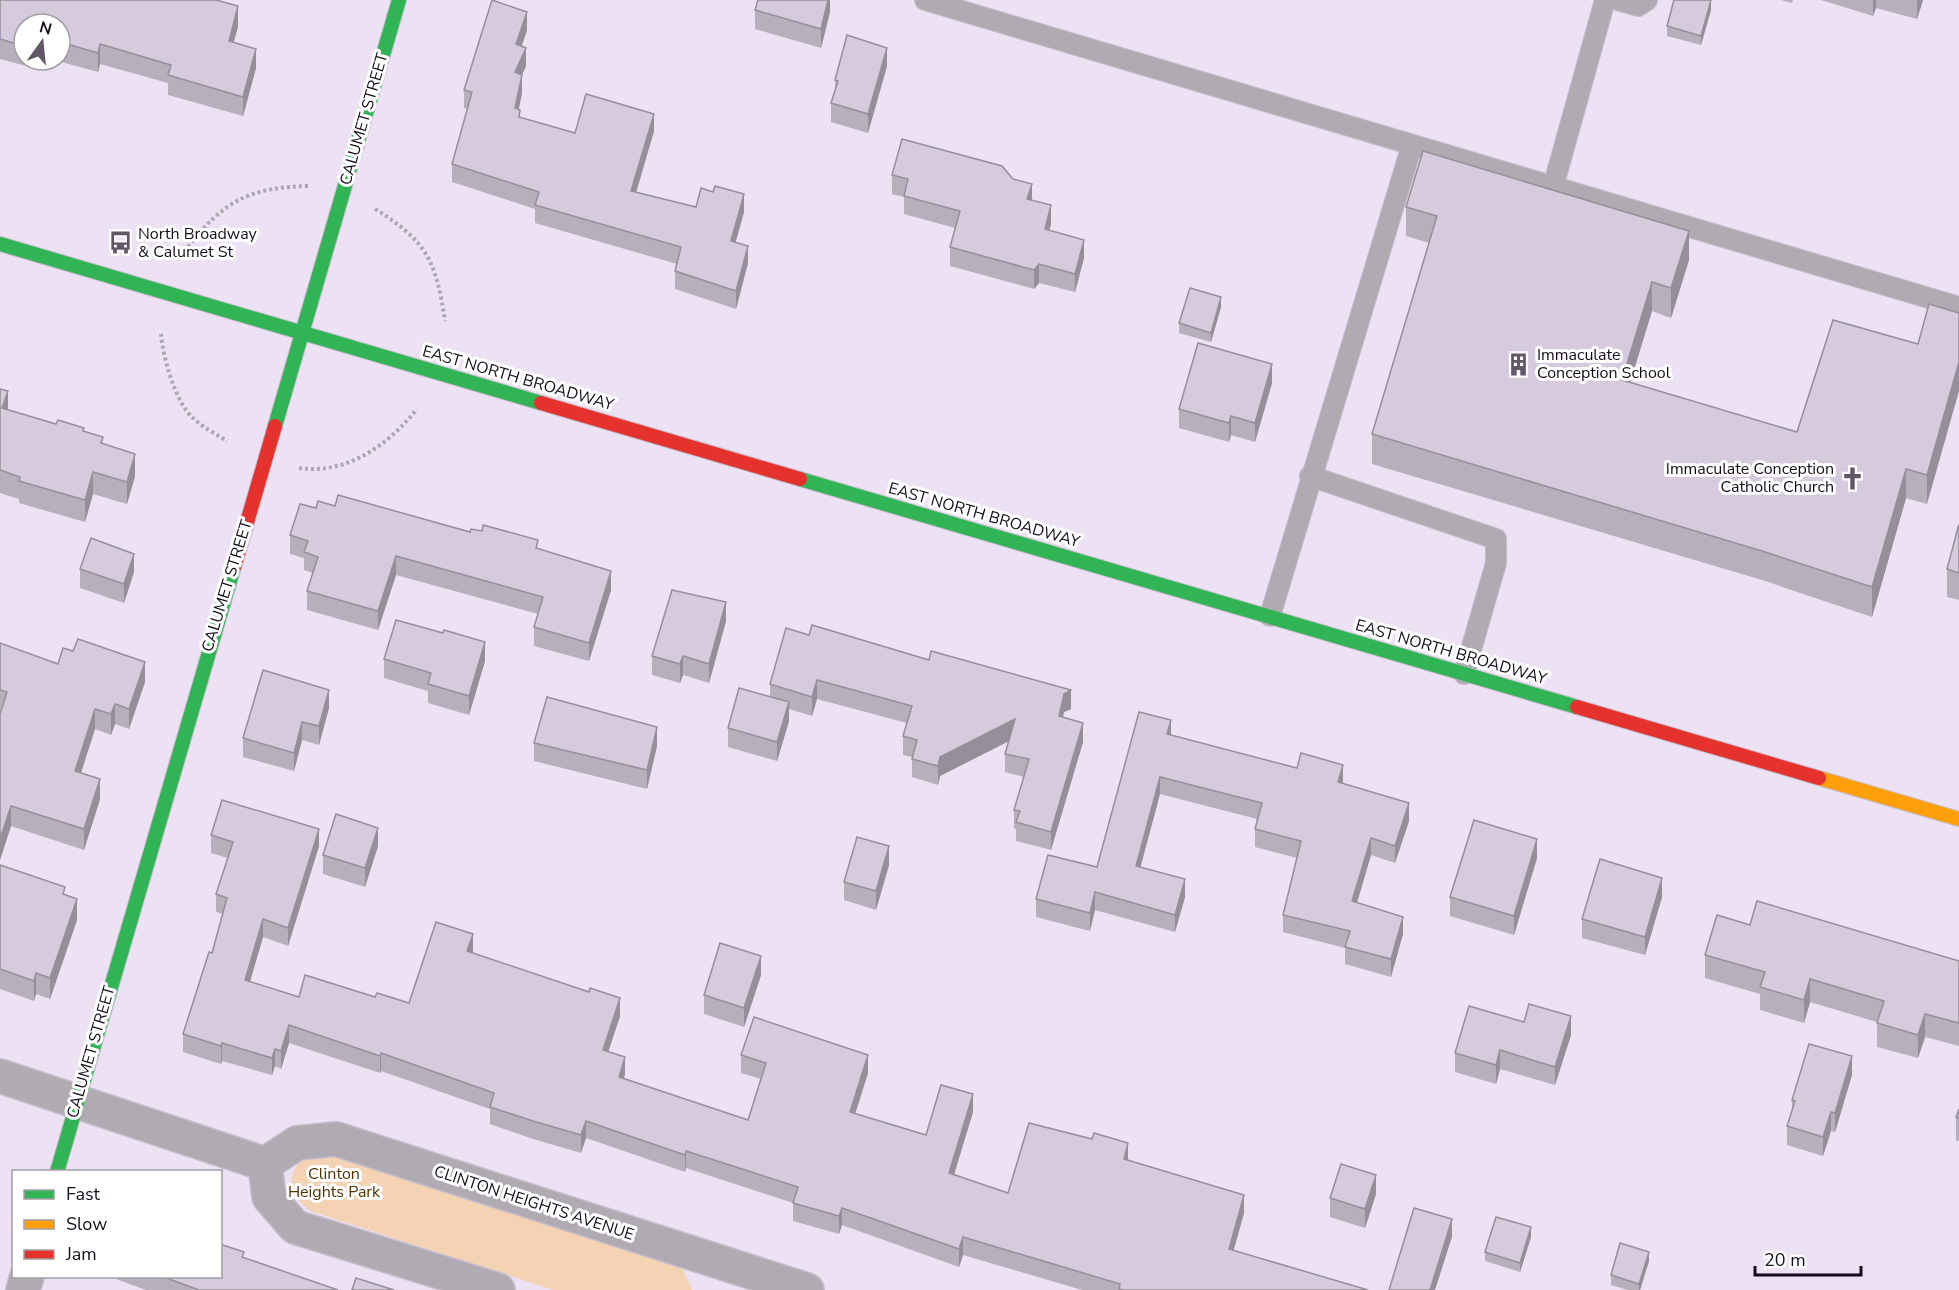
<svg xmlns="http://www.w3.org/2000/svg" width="1959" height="1290" font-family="'Nunito Sans',sans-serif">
	<rect width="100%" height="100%" fill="#ede1f4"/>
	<path fill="#f4d2b4" d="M 315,1150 L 667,1258 L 683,1270 L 692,1290 L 553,1290 L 310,1211 C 283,1190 286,1167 315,1150 Z"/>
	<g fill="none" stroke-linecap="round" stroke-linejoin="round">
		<defs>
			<g id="lane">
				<polyline points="925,0 1959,307"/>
				<polyline points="1617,0 1638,6 1647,0"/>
				<polyline points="1553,187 1605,0"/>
				<polyline points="1310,476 1496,539 1496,563 1464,674"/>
				<polyline points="1270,616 1412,145"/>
			</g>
			<g id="street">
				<polyline points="0,1076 265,1164"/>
				<polyline points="265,1164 297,1143 336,1139 807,1290"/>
				<polyline points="265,1164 269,1197 295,1227 498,1290"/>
				<polyline points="23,1290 27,1276"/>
			</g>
			<g id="fast">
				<polyline points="0,244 541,403"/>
				<polyline points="275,426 399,0"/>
				<polyline points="800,479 1577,707"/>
				<polyline points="57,1172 234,567"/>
			</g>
			<polyline id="slow" points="1819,778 1959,819"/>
			<g id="jam">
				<polyline points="541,403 800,479"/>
				<polyline points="234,567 275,426"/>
				<polyline points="1577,707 1819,778"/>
			</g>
		</defs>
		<use href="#lane" stroke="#c5bccb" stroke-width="22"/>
		<use href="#street" stroke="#c5bccb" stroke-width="36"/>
		<use href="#fast" stroke="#c5bccb" stroke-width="16"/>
		<use href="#slow" stroke="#c5bccb" stroke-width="16"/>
		<use href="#jam" stroke="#c5bccb" stroke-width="16"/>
		<g stroke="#ada7b2" stroke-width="4" stroke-dasharray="3 3" stroke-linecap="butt">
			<path d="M 375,209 C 427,241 436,261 445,321"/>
			<path d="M 188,247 C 224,200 251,187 310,186"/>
			<path d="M 161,334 C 163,357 175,401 192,417 C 202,427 216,434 227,441"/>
			<path d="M 299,468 C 348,475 389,444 417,409"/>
		</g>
		<use href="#lane" stroke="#b0abb3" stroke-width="20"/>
		<use href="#street" stroke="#b0abb3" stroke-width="33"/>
		<use href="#fast" stroke="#30b455" stroke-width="14"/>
		<use href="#slow" stroke="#ff9f0a" stroke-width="14"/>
		<use href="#jam" stroke="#e5322d" stroke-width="14"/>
	</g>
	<g fill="#b8afbd">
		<polygon points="0,0 238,26 234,42 256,68 243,116 168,95 168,83 100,64 98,72 54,60 60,60 60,24 24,24 24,60 33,60 30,67 0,59"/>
		<polygon points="830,0 830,12 821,48 755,29 755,10"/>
		<polygon points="1781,0 1793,0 1792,3"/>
		<polygon points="1821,0 1923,0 1917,19 1876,8 1873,16"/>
		<polygon points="1711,10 1701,45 1667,36 1667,26"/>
		<polygon points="527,30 522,46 526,66 522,75 522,93 519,109 520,118 575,133 654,131 636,193 696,207 744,212 735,242 748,263 736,309 675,289 675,271 677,264 535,223 535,209 452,182 452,164 468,109 464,108 464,90"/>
		<polygon points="887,66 868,133 831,122 831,103 835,90 835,80"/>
		<polygon points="892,175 1032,200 1051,224 1049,230 1084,258 1075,292 1039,283 1034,289 950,266 950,247 955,228 904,214 904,197 892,194"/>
		<polygon points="1406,207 1689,260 1671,318 1652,311 1630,382 1797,432 1918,344 1929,304 1927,504 1906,498 1872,617 1762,580 1372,464 1372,434 1429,243 1406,236"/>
		<polygon points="1221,307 1211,342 1179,333 1179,323"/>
		<polygon points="1272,383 1255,442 1231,435 1229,442 1179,428 1179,409"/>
		<polygon points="0,389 8,410 56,424 84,431 103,444 135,476 127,504 93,494 85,522 19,503 19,499 0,493"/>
		<polygon points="335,506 470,532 538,548 611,590 589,661 534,646 534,627 538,614 396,575 378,630 307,610 307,591 313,573 304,570 304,558 290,554 290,535 316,508"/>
		<polygon points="1959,524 1959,600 1947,597 1947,569"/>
		<polygon points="80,569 134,572 124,603 80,588"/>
		<polygon points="726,621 709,683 683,675 680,683 652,675 652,656"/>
		<polygon points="786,628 1071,709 1064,712 1063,717 1083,742 1051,850 1016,841 1016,829 1014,828 1014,810 1024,777 1005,772 1005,754 1009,741 940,776 938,785 912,777 912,757 903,755 903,736 907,723 817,699 812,716 789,709 789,721 777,761 728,747 728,728 770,697 770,684"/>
		<polygon points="0,643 58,664 145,682 129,729 115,724 111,735 95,729 81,773 100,799 84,850 11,826 0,860 0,714 1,710 0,710"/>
		<polygon points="384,659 485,661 469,715 428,703 428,691 384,678"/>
		<polygon points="329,708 319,745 302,740 294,771 243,757 243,738"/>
		<polygon points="1171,735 1343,784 1409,821 1395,863 1371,855 1357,903 1403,934 1391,977 1345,964 1345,948 1283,932 1283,915 1297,858 1255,847 1255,829 1257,819 1160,794 1140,867 1185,897 1175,932 1095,910 1090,931 1036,917 1036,899 1097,867"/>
		<polygon points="534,743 657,746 647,789 534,761"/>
		<polygon points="211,835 319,846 288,946 263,937 250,982 299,997 375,997 409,1003 473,952 472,953 620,1016 608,1051 625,1074 624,1078 748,1120 761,1079 741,1073 741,1055 868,1073 855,1114 926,1135 973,1112 954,1174 1008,1193 1128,1161 1244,1213 1233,1251 1368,1290 1082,1290 963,1255 959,1267 842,1225 839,1234 793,1221 793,1203 686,1168 685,1172 586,1138 581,1153 533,1139 490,1124 490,1109 381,1071 380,1073 289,1043 281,1069 275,1066 272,1075 222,1061 221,1064 183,1052 183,1034 212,953 223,914 216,912 216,894 228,858 211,853"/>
		<polygon points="378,846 365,887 323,874 323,855"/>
		<polygon points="1537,858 1514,935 1450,916 1450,897"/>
		<polygon points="0,865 65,895 77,920 50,999 36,994 34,1001 0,989"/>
		<polygon points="889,865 876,910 844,900 844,882"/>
		<polygon points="1662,897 1645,955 1582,938 1582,919"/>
		<polygon points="1750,925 1959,961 1959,1046 1925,1037 1918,1058 1877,1047 1877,1022 1810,1002 1804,1023 1760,1010 1760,994 1705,978 1705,955"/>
		<polygon points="761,975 744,1027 704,1014 704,995"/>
		<polygon points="1571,1035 1555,1085 1500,1069 1496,1084 1455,1072 1455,1053"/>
		<polygon points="1852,1075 1835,1132 1831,1131 1823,1156 1787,1145 1787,1126 1792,1112 1792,1100"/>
		<polygon points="1959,1109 1959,1141 1956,1141 1956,1117"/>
		<polygon points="1376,1194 1365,1228 1330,1217 1330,1198"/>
		<polygon points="1531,1237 1520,1272 1485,1261 1485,1252"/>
		<polygon points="244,1258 338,1290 146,1290 116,1279 116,1276 220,1276"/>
		<polygon points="1649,1261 1640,1290 1628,1290 1611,1285 1611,1275"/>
	</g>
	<g fill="#968e9a">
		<polygon points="828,0 830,0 830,12 821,48 821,29"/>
		<polygon points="1711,0 1711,10 1701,45 1701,36"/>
		<polygon points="1873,0 1876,0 1876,8 1873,16"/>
		<polygon points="1918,0 1923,0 1917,19 1917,1"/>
		<polygon points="238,6 238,26 229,60 229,41"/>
		<polygon points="527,12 527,30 516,62 516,44"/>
		<polygon points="100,44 100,64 98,72 98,53"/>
		<polygon points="526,48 526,66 515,90 515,72"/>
		<polygon points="887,48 887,66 868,133 868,114"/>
		<polygon points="256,49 256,68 243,116 243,97"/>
		<polygon points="522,75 522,93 515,126 515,108"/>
		<polygon points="654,114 654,131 631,209 631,191"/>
		<polygon points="1032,184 1032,203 1027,199"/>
		<polygon points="744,194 744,212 731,259 731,241"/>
		<polygon points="1051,205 1051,224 1045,248 1045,229"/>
		<polygon points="1689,231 1689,260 1671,318 1671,288"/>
		<polygon points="1084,240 1084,258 1075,292 1075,274"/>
		<polygon points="748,246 748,263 736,309 736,291"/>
		<polygon points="1039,264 1039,283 1034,289 1034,270"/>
		<polygon points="1652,282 1652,311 1622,409 1622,380"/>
		<polygon points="1221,297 1221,307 1211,342 1211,333"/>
		<polygon points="1959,362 1959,391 1927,504 1927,475"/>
		<polygon points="1272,364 1272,383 1255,442 1255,423"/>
		<polygon points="8,391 8,413 2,408"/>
		<polygon points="1231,416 1231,435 1229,442 1229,423"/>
		<polygon points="135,454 135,476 127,504 127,482"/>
		<polygon points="1906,469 1906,498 1872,617 1872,587"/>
		<polygon points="93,472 93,494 85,522 85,500"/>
		<polygon points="134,554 134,572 124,603 124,584"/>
		<polygon points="396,556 396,575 378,630 378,611"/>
		<polygon points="611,571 611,590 589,661 589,643"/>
		<polygon points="726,602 726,621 709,683 709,664"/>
		<polygon points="485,642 485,661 469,715 469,696"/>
		<polygon points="683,656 683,675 680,683 680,664"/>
		<polygon points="145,662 145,682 129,729 129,709"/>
		<polygon points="817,680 817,699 812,716 812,697"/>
		<polygon points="329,690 329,708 319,745 319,726"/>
		<polygon points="1071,690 1071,709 1064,712 1059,735 1059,716 1064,694"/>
		<polygon points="789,702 789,721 777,761 777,742"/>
		<polygon points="115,704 115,724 111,735 111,714"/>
		<polygon points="95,709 95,729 75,791 75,771"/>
		<polygon points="1015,719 1015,738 940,776 938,785 938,766 940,757"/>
		<polygon points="1171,720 1171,738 1167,734"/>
		<polygon points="302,722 302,740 294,771 294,753"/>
		<polygon points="1083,723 1083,742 1051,850 1051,832"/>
		<polygon points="657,727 657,746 647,789 647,770"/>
		<polygon points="1343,765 1343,783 1338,800 1338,782"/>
		<polygon points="1160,777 1160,794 1136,884 1136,866"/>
		<polygon points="100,779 100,799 84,850 84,829"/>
		<polygon points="1409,803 1409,821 1395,863 1395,846"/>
		<polygon points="11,806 11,826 0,860 0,839"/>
		<polygon points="378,828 378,846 365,887 365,868"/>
		<polygon points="319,829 319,846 288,946 288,928"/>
		<polygon points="1371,838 1371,855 1352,919 1352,901"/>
		<polygon points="1537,839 1537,858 1514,935 1514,916"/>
		<polygon points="889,846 889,865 876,910 876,891"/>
		<polygon points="1662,878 1662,897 1645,955 1645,937"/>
		<polygon points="1185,879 1185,897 1175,932 1175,915"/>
		<polygon points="1095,892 1095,910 1090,931 1090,913"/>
		<polygon points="77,899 77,920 50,999 50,978"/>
		<polygon points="1403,917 1403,934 1391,977 1391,959"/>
		<polygon points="263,919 263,937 245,998 245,980"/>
		<polygon points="473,934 473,952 467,969 467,951"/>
		<polygon points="761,956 761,975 744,1027 744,1008"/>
		<polygon points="36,973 36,994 34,1001 34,981"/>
		<polygon points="1810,979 1810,1002 1804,1023 1804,1000"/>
		<polygon points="620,998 620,1016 603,1068 603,1050"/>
		<polygon points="1925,1014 1925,1037 1918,1058 1918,1035"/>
		<polygon points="1571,1016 1571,1035 1555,1085 1555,1067"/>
		<polygon points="289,1025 289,1043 281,1069 281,1051"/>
		<polygon points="222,1043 222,1061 221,1064 221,1046"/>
		<polygon points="275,1049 275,1066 272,1075 272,1058"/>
		<polygon points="1500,1050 1500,1069 1496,1084 1496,1065"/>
		<polygon points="381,1053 381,1071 380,1073 380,1056"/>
		<polygon points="868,1055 868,1073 850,1130 850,1112"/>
		<polygon points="1852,1056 1852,1075 1835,1132 1835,1113"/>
		<polygon points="625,1057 625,1074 619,1095 619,1077"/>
		<polygon points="973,1094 973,1112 949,1191 949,1173"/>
		<polygon points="1831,1112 1831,1131 1823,1156 1823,1137"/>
		<polygon points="586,1121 586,1138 581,1153 581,1135"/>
		<polygon points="1128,1143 1128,1161 1124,1159"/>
		<polygon points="686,1151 686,1168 685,1172 685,1155"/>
		<polygon points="1376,1175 1376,1194 1365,1228 1365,1209"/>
		<polygon points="1244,1195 1244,1213 1229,1267 1229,1249"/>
		<polygon points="842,1208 842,1225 839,1234 839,1216"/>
		<polygon points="1452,1219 1452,1237 1435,1290 1430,1290"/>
		<polygon points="1531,1227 1531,1237 1520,1272 1520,1263"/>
		<polygon points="963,1237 963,1255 959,1267 959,1249"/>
		<polygon points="1649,1252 1649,1261 1640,1290 1639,1290 1639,1284"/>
	</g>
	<g fill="#d6cbdc" stroke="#968e9a" stroke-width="1.5">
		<polygon points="0,0 216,0 238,6 229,41 256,49 243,97 168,75 171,65 100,44 98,53 60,42 60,24 24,24 24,46 0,39"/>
		<polygon points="492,0 527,12 516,44 526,48 515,72 522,75 515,108 520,110 519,117 575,133 586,94 654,114 631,191 696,207 701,188 713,192 715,186 744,194 731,241 748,246 736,291 675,271 681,247 535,205 539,192 452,164 472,92 464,90"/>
		<polygon points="758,0 828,0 821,29 755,10"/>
		<polygon points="1674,0 1711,0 1701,36 1667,26"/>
		<polygon points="847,35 887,48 868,114 831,103 838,81 835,80"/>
		<polygon points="902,139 1002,166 1013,179 1032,184 1027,199 1051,205 1045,229 1084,240 1075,274 1039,264 1034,270 950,247 960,211 904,196 908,179 892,175"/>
		<polygon points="1423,151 1689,231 1671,288 1652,282 1622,380 1797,432 1833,320 1918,344 1929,304 1959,313 1959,362 1927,475 1906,469 1872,587 1762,551 1372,434 1437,216 1406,207"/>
		<polygon points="1190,288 1221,297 1211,333 1179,323"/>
		<polygon points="1198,343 1272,364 1255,423 1231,416 1229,423 1179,409"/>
		<polygon points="0,389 8,391 2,408 56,424 58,420 84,428 83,431 103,437 101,443 135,454 127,482 93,472 85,500 19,481 20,477 0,470"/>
		<polygon points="338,495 470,532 471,529 482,531 483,525 538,540 536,548 611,571 589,643 534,627 543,597 396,556 378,611 307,591 318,557 304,552 308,541 290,535 300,504 316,508 318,501 335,506"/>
		<polygon points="1959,524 1959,573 1947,569"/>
		<polygon points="91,538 134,554 124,584 80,569"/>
		<polygon points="672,590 726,602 709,664 683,656 680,664 652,656"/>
		<polygon points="396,620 443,633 444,630 485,642 469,696 428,684 431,673 384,659"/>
		<polygon points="812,625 929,660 931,651 1071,690 1064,694 1059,716 1083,723 1051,832 1016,822 1020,811 1014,810 1029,759 1005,754 1015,719 940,757 938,766 912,759 917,740 903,736 912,706 817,680 812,697 770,684 786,628 809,635"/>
		<polygon points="78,639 145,662 129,709 115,704 111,714 95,709 75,771 100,779 84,829 11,806 0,839 0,714 7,692 0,690 0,643 58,664 63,648 73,651"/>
		<polygon points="263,670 329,690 319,726 302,722 294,753 243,738"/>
		<polygon points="739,688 789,702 777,742 728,728"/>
		<polygon points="547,697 657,727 647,770 534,743"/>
		<polygon points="1139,712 1171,720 1167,734 1297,768 1301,753 1343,765 1338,782 1409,803 1395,846 1371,838 1352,901 1403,917 1391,959 1345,947 1350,931 1283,915 1301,841 1255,829 1262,803 1160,777 1136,866 1185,879 1175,915 1095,892 1090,913 1036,899 1048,855 1097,867"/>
		<polygon points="222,800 319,829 288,928 263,919 245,980 299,997 305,975 375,997 377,993 409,1003 436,922 473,934 467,951 589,992 590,988 620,998 603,1050 625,1057 619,1077 748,1120 766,1063 741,1055 754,1017 868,1055 850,1112 926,1135 941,1085 973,1094 949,1173 1008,1193 1029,1123 1092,1139 1094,1133 1128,1143 1124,1159 1244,1195 1229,1249 1368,1290 1123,1290 1119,1289 1120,1284 963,1237 959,1249 842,1208 839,1216 793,1203 798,1187 686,1151 685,1155 586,1121 581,1135 533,1121 490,1107 494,1093 381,1053 380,1056 289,1025 281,1051 275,1049 272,1058 222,1043 221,1046 183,1034 209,952 212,953 227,898 216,894 233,842 211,835"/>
		<polygon points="336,814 378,828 365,868 323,855"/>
		<polygon points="1474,820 1537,839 1514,916 1450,897"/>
		<polygon points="857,837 889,846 876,891 844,882"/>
		<polygon points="1600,859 1662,878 1645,937 1582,919"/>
		<polygon points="0,865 65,887 63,894 77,899 50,978 36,973 34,981 0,969"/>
		<polygon points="1757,901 1959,961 1959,1023 1925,1014 1918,1035 1877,1023 1884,1001 1810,979 1804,1000 1760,987 1765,972 1705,955 1717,915 1750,925"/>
		<polygon points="720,943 761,956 744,1008 704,995"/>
		<polygon points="1529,1004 1571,1016 1555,1067 1500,1050 1496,1065 1455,1053 1469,1006 1524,1022"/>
		<polygon points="1809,1044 1852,1056 1835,1113 1831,1112 1823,1137 1787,1126 1795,1101 1792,1100"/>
		<polygon points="1959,1109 1959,1118 1956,1117"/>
		<polygon points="1341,1164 1376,1175 1365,1209 1330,1198"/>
		<polygon points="1414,1208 1452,1219 1430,1290 1389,1290"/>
		<polygon points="1496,1217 1531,1227 1520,1263 1485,1252"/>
		<polygon points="1620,1243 1649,1252 1639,1284 1611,1275"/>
		<polygon points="220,1244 244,1252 242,1257 338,1290 199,1290 161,1276 220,1276"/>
		<polygon points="356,1278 394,1290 352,1290"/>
	</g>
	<defs>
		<symbol id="bus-bare" viewBox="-9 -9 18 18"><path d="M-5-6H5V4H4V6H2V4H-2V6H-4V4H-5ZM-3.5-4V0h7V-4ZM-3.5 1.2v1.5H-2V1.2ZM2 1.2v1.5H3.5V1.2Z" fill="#615767" stroke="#fff" stroke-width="2.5" paint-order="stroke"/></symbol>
		<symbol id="building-bare" viewBox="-9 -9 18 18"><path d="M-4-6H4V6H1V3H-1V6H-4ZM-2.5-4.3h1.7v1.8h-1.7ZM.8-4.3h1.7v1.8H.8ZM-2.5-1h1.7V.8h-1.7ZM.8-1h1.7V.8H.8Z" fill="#615767" stroke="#fff" stroke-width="2.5" paint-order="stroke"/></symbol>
		<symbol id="church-bare" viewBox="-9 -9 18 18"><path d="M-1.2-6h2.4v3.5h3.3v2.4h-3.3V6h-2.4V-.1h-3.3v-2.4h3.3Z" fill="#615767" stroke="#fff" stroke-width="2.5" paint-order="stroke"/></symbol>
	</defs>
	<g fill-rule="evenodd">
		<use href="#bus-bare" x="104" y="226" width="33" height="33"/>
		<use href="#building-bare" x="1502" y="348" width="33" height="33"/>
		<use href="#church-bare" x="1836" y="462" width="33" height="33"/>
	</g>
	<g text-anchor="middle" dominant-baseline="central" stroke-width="6" stroke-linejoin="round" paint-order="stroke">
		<g font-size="16" fill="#160d1b" stroke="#fff">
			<text transform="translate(364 119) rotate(-74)">CALUMET STREET</text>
			<text transform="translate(518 378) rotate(16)">EAST NORTH BROADWAY</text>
			<text transform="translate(984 515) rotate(16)">EAST NORTH BROADWAY</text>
			<text transform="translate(227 586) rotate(-73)">CALUMET STREET</text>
			<text transform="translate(1451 652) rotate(16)">EAST NORTH BROADWAY</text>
			<text transform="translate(91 1052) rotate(-74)">CALUMET STREET</text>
			<text transform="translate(534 1203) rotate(18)">CLINTON HEIGHTS AVENUE</text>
		</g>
		<g font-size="16" fill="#160d1b" stroke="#fff" text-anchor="start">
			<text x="138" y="234">North Broadway<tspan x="138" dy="18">&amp; Calumet St</tspan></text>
			<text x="1537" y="355">Immaculate<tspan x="1537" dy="18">Conception School</tspan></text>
			<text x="1834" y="469" text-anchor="end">Immaculate Conception<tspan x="1834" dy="18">Catholic Church</tspan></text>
		</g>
		<g font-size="16" fill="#533400" stroke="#fff">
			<text x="334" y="1174">Clinton<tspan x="334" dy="18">Heights Park</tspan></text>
		</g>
	</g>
	<rect x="12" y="1170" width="210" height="108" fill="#ffffff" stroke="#a29ea4" stroke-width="1.5"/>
	<rect x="24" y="1190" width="30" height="9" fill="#30b455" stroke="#a29ea4" stroke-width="1.5"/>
	<text x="66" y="1200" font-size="18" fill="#160d1b">Fast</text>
	<rect x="24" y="1220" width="30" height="9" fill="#ff9f0a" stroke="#a29ea4" stroke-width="1.5"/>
	<text x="66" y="1230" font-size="18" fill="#160d1b">Slow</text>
	<rect x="24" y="1250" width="30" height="9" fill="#e5322d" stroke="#a29ea4" stroke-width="1.5"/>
	<text x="66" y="1260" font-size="18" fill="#160d1b">Jam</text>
	<g transform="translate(42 42) rotate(15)"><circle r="28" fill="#ffffff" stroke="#a29ea4" stroke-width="1.5"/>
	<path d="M0-4.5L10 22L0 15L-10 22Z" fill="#615767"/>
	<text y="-9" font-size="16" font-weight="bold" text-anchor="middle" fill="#160d1b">N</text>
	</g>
	<path d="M1755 1266v9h106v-9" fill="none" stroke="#160d1b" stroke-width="3"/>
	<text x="1764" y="1266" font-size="18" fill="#160d1b" stroke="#ffffff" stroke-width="4.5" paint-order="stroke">20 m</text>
</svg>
